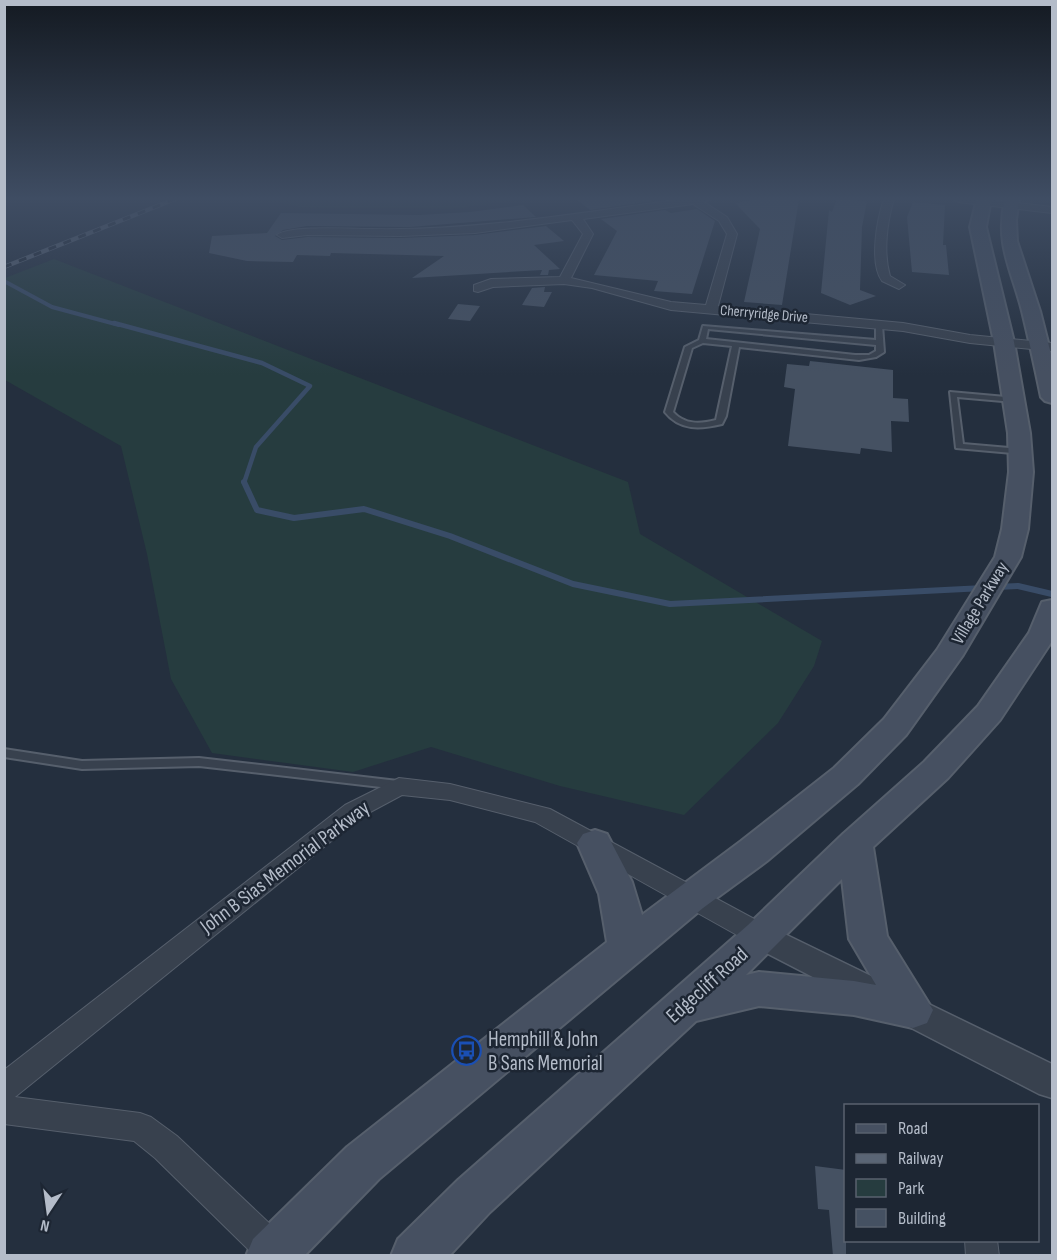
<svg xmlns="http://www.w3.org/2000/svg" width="1057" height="1260" font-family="'Sofia Sans Condensed',sans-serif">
	<rect width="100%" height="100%" fill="#242f3e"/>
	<g fill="#263c3f">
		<polygon points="264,199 525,199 450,209 299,207"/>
		<polygon points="54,259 628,482 640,534 822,641 814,666 778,723 684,815 560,786 431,747 353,772 212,753 171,679 147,554 121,446 5,380 5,278"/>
	</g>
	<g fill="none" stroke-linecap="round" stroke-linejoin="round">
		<polyline stroke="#394c67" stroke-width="4" points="4,281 52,307 119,325"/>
		<polyline stroke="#394c67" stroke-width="4.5" points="114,323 262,363 310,386 256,447 244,483"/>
		<g stroke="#394c67" stroke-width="6">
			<polyline points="244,482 257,510 294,518 364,509 450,536 573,584 670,604 984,588"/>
			<polyline points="997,587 1018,586 1052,594"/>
		</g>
	</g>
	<g fill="#455162">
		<polygon points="576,199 649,199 652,201 590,210"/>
		<polygon points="759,199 799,199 782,305 744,302 760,229 735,203"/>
		<polygon points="837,199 867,201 862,227 860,290 876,296 850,305 821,293 829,210 832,212"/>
		<polygon points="913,202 945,205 943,245 946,245 949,275 912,272 907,217"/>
		<polygon points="523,205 536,217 410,227 307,226 283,230 275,236 282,240 307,237 400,238 475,235 546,226 564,241 534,245 560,269 549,270 548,275 540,275 542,270 412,278 444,256 331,253 330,256 297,255 293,262 247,261 209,253 212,236 267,233 281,213 419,215 470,212"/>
		<polygon points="697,209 715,221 692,294 654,291 658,281 594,275 617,231 601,219 665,210 671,213"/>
		<polygon points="545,287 544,292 552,292 544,307 522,305 532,288"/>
		<polygon points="458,304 480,306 470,321 448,319"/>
		<polygon points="810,361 893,370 893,398 908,399 909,422 891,421 892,452 861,448 860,454 788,446 795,389 784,387 787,364 809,366"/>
		<polygon points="815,1166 846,1170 846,1256 833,1256 829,1210 818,1209"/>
	</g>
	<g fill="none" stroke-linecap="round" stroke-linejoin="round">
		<defs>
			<g id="service">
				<path d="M 879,323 L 882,325 L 884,352 L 876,357 L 859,360 L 739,347 L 726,416 L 722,424 C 701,429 680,431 665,412 L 685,347 L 699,340 L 703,326 L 876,340 L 876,325 ZM 708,329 L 876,345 L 876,351 L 869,355 L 855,355 L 706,339 ZM 703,343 L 732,346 L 716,420 C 700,424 685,425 673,412 L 692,348 Z"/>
				<polygon points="950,392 1017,398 1018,400 1014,402 957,397 963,444 1020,449 1024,452 1023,454 956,448"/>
				<polygon points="4,749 82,761 199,758 398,781 402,782 404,785 402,788 398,789 199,766 82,769 4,757"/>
			</g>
			<g id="minor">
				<path d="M 683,199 L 712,199 L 704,202 L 727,217 L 737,234 L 718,306 L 903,323 L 970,335 L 1052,343 L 1052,351 L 970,343 L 903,331 L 671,310 L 592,288 L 564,284 L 493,287 L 478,292 L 474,291 L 474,285 L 491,279 L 560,277 L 583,234 L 572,220 L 475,233 L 400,236 L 307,235 L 282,238 L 277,235 C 289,225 352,229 371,229 C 476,231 579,213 683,199 ZM 693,204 L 719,221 L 727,234 L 706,305 L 671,302 L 571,278 L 593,234 L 583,219 Z"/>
				<path d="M 884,199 L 894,199 C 887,222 883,252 890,276 L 905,285 L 899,289 L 882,281 C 869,263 877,219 884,199 Z"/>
				<polygon points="953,199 985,199 1052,207 1052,213 958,202"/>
				<polygon points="399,778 450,784 550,809 771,928 775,936 771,944 762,947 753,944 535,822 450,800 402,795 361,817 15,1097 140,1113 151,1117 177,1136 286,1239 290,1251 289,1256 255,1256 155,1158 134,1141 4,1124 4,1070 345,805"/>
				<polygon points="965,1240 997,1240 999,1256 966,1256"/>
			</g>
			<polygon id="tertiary" points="762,923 1052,1064 1052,1098 1039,1094 751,945 746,936 751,927"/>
			<g id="secondary">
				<polygon points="977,199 991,199 986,227 1014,342 1030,433 1033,472 1028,529 1021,557 963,655 906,735 858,784 767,861 703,908 379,1179 304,1256 246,1256 253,1239 347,1147 607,942 599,894 577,843 583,834 595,830 607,834 632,882 642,915 741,841 834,768 884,719 937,650 995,557 1002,529 1009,472 1008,433 994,342 970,227"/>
				<path d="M 1005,199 L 1019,199 L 1016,220 L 1017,241 L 1040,311 L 1052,358 L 1052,403 L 1045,401 L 1041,397 C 1035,368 1029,340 1022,311 C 1011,268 995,245 1005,199 Z"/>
				<path d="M 1052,600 L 1052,641 L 1000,720 L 948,778 L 873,847 L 887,936 L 933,1010 L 927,1023 L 913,1028 L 854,1015 L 759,1006 L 696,1021 L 490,1212 L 449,1256 L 391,1256 L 398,1239 L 458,1180 L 748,925 L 843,834 L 924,762 L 978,706 L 1029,633 L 1042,602 ZM 842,879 L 849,939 L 876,985 L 854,981 L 759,972 L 746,975 Z"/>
			</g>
		</defs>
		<use href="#service" stroke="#565f6c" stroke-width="4"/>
		<use href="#minor" stroke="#565f6c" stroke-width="2"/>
		<use href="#tertiary" stroke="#565f6c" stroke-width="3"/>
		<use href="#secondary" stroke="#565f6c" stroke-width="4"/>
		<use href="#service" fill="#38414e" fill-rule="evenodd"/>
		<use href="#minor" fill="#38414e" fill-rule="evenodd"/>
		<use href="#tertiary" fill="#38414e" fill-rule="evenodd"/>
		<use href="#secondary" fill="#465061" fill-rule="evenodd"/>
		<defs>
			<polyline id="rail" points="4,267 175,199"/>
		</defs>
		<use href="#rail" stroke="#5a6575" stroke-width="4.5"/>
		<use href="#rail" stroke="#1d2633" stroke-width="3" stroke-dasharray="8" stroke-linecap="butt"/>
	</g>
	<linearGradient id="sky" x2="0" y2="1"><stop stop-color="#141a22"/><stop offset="0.53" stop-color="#3f4d63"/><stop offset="1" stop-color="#3f4d63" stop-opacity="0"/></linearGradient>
	<rect width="1057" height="375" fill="url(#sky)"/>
	<defs>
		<symbol id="bus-ring" viewBox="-11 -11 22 22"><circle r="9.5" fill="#1d2633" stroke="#1a4fb4" stroke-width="1.5"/><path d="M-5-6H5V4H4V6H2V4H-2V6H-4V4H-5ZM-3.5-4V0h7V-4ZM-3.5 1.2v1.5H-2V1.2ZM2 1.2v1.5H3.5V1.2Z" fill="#1a4fb4"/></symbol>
	</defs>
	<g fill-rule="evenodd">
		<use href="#bus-ring" x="450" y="1034" width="33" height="33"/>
	</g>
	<g text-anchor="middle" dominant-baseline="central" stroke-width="5" stroke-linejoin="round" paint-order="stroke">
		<g font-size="15" fill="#b4bcc9" stroke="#1d2633">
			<text transform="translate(764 314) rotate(5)">Cherryridge Drive</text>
		</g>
		<g font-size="18" fill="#b4bcc9" stroke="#1d2633">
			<text transform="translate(980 603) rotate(-59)">Village Parkway</text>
		</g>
		<g font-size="21" fill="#b4bcc9" stroke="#1d2633">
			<text transform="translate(285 867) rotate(-37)">John B Sias Memorial Parkway</text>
			<text transform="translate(707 985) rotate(-42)">Edgecliff Road</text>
		</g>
		<g font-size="21" fill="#b4bcc9" stroke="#1d2633" text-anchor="start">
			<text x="488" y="1039">Hemphill &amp; John<tspan x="488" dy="24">B Sans Memorial</tspan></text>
		</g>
	</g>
	<rect width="1057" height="1260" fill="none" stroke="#b4bcc9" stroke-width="12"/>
	<rect x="844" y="1104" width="195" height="138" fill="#1d2633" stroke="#59626f" stroke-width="1.5"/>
	<rect x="856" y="1124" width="30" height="9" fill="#465061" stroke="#59626f" stroke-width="1.5"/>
	<text x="898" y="1134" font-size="18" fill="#b4bcc9">Road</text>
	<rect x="856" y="1154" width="30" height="9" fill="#5a6575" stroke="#59626f" stroke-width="1.5"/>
	<text x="898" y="1164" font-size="18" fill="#b4bcc9">Railway</text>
	<rect x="856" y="1179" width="30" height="18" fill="#263c3f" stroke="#59626f" stroke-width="1.5"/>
	<text x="898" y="1194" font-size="18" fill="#b4bcc9">Park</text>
	<rect x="856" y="1209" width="30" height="18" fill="#455162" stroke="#59626f" stroke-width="1.5"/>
	<text x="898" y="1224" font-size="18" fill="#b4bcc9">Building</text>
	<g transform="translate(48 1212) rotate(193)" stroke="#1d2633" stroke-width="4.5" paint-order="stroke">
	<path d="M0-4.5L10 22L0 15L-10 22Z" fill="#b4bcc9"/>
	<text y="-9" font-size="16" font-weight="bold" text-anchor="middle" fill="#b4bcc9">N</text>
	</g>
</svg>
